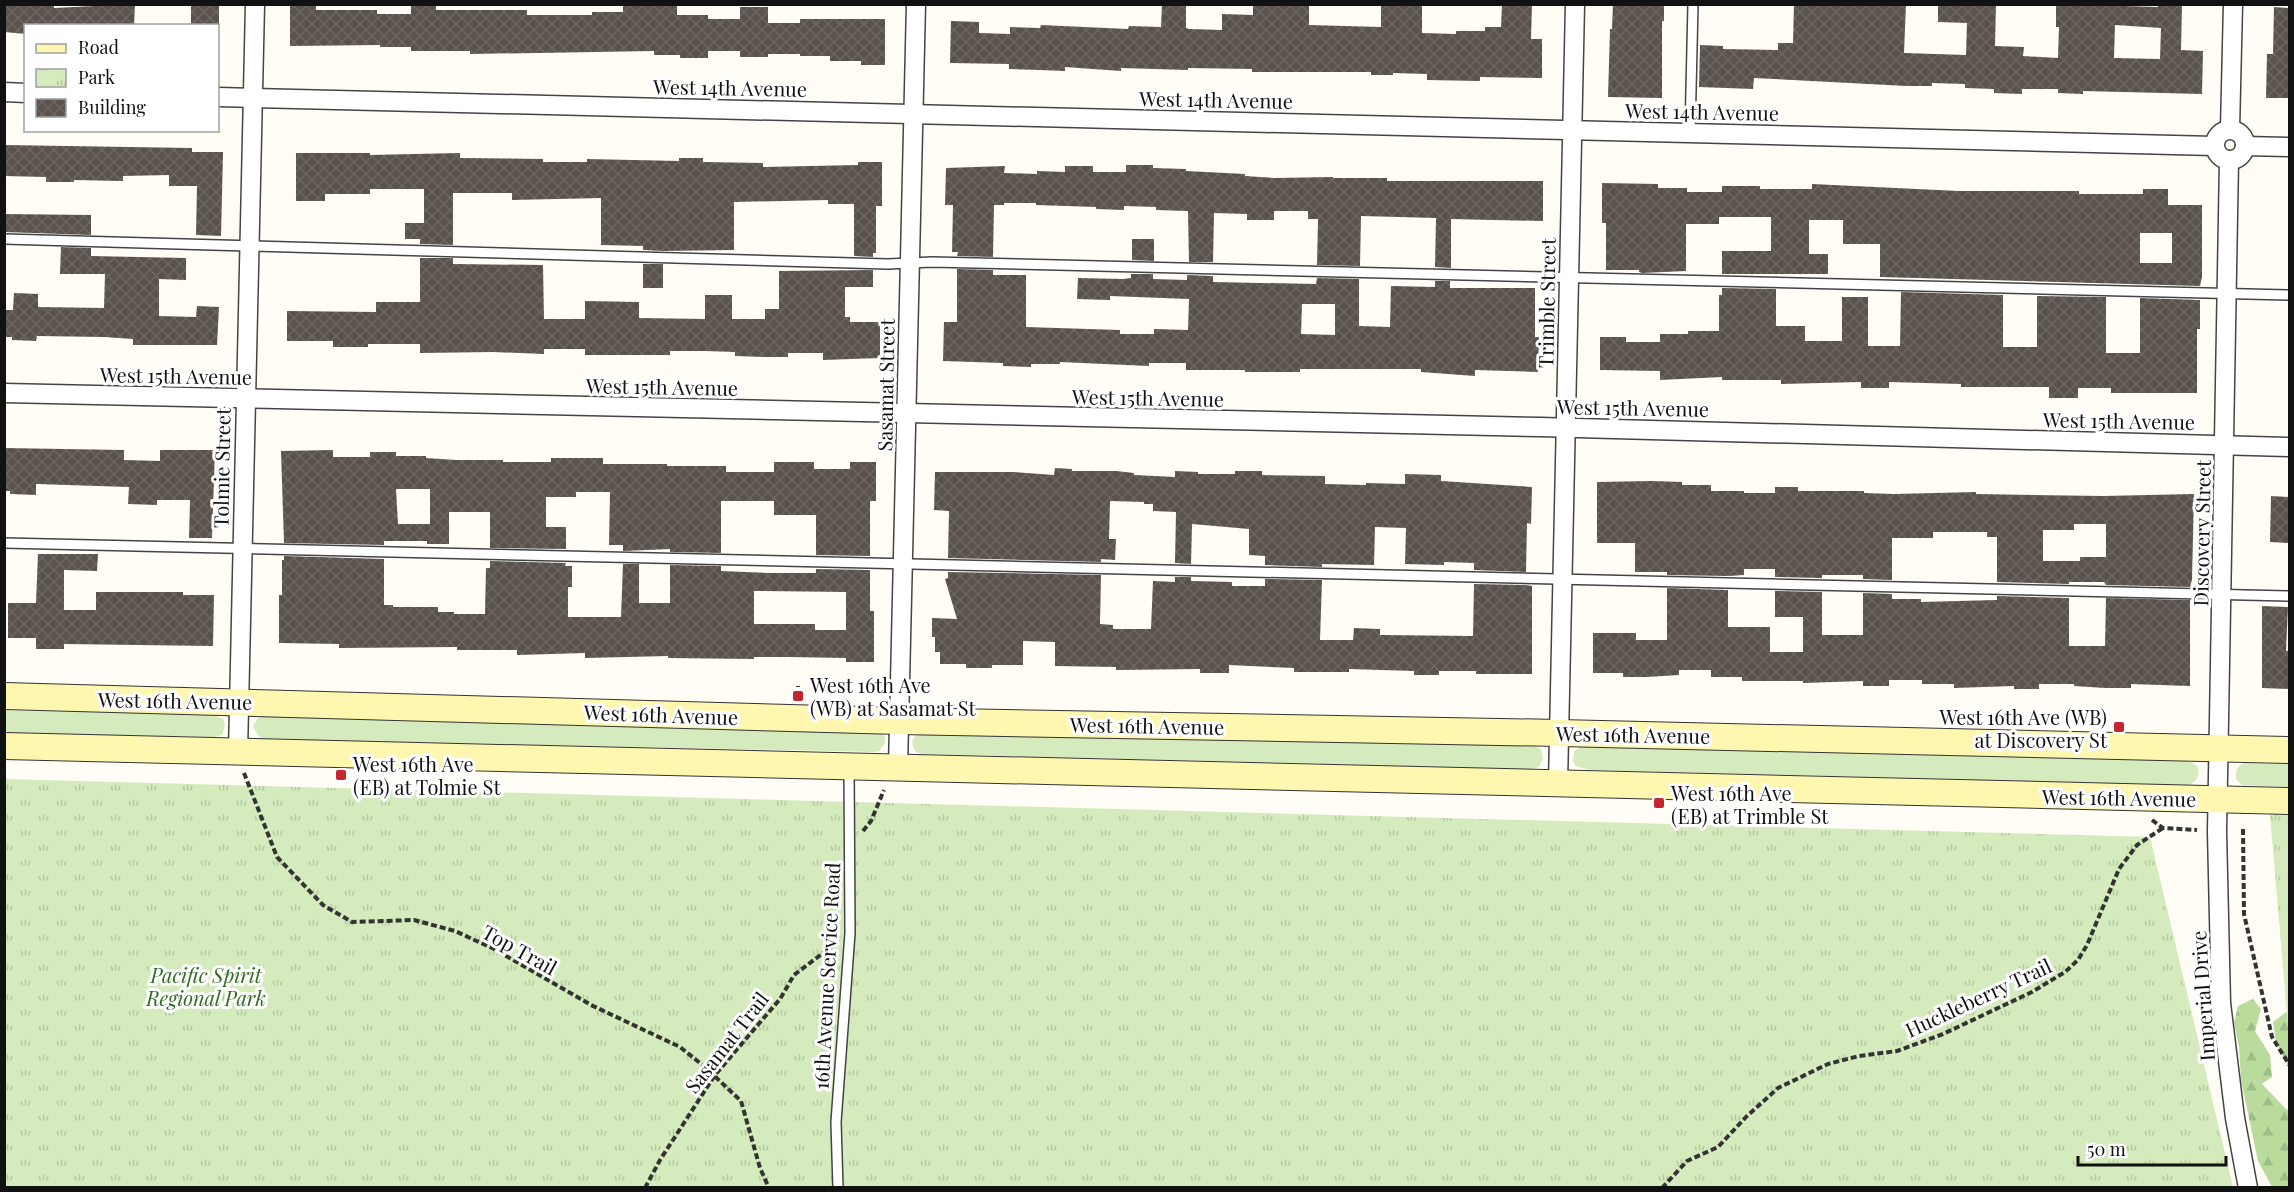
<svg xmlns="http://www.w3.org/2000/svg" width="2294" height="1192" font-family="'Playfair Display',serif">
	<defs>
		<pattern id="forest-firs" width="22" height="20" patternUnits="userSpaceOnUse" patternTransform="scale(1.5)"><rect width="22" height="20" fill="#b9dc9c"/><path d="M5 1l3.5 6h-7zM16 11l3.5 6h-7z" fill="#9ebc85"/></pattern>
		<pattern id="park-tufts" width="24" height="20" patternUnits="userSpaceOnUse" patternTransform="scale(1.5)"><rect width="24" height="20" fill="#d5ebbd"/><path d="M3 7l-1-3M5 7V3M7 7l1-3M15 17l-1-3M17 17v-4M19 17l1-3" fill="none" stroke="#b6c8a1"/></pattern>
		<pattern id="building-cross-hatch" width="8" height="8" patternUnits="userSpaceOnUse" patternTransform="scale(1.5)"><rect width="8" height="8" fill="#5a524d"/><path d="M0 0l8 8M0 8l8-8" fill="none" stroke="#6d6662"/></pattern>
	</defs>
	<rect width="100%" height="100%" fill="#fffdf5"/>
	<g fill="#d5ebbd">
		<polygon points="5,710 214,715 223,719 225,725 222,735 214,737 5,733"/>
		<polygon points="263,716 881,732 885,737 885,743 879,751 874,752 263,739 258,736 253,726 258,718"/>
		<path d="M 917,734 L 1531,744 L 1541,749 L 1543,758 L 1539,767 L 1531,769 L 923,754 L 916,752 C 911,746 911,739 917,734 Z"/>
		<path d="M 1583,746 L 2189,761 L 2197,766 C 2201,775 2197,781 2189,785 L 1588,770 L 1576,766 L 1573,762 L 1574,751 Z"/>
		<path d="M 2244,763 L 2289,764 L 2289,787 L 2242,785 L 2236,779 C 2236,771 2236,767 2244,763 Z"/>
	</g>
	<g fill="url(#forest-firs)">
		<polygon points="2253,999 2261,1009 2255,1031 2270,1055 2272,1077 2262,1084 2287,1110 2289,1108 2289,1187 2272,1187 2258,1161 2241,1080 2239,1046 2234,1023 2238,1006"/>
		<polygon points="2289,1010 2289,1067 2276,1042 2273,1022"/>
	</g>
	<g fill="url(#park-tufts)">
		<polygon points="5,779 2150,837 2233,1187 5,1188"/>
		<polygon points="2270,815 2289,815 2289,1038"/>
	</g>
	<g fill="url(#building-cross-hatch)" fill-rule="evenodd">
		<polygon points="4,4 54,4 54,8 135,4 134,26 26,26 26,34 4,32"/>
		<rect x="191" y="4" width="28" height="22"/>
		<polygon points="411,4 436,4 436,10 527,10 527,15 592,15 592,12 623,12 623,4 677,4 677,15 708,15 708,19 740,19 740,7 768,7 768,23 800,23 800,19 885,19 885,65 861,65 861,61 830,61 830,56 800,56 800,54 768,54 768,57 740,57 740,51 708,51 708,58 680,58 680,55 654,55 654,51 470,54 470,51 411,51 411,47 380,47 380,45 290,46 290,5 316,5 316,10 377,10 377,14 411,14"/>
		<polygon points="1162,4 1186,4 1186,28 1189,29 1222,30 1222,14 1253,15 1253,4 1309,4 1309,25 1381,27 1381,4 1422,4 1422,33 1456,34 1456,31 1485,31 1485,27 1501,27 1502,4 1532,4 1531,39 1542,39 1542,78 1480,77 1480,81 1427,80 1427,74 1393,73 1393,75 1371,75 1371,72 1252,72 1252,69 1188,68 1188,70 1121,68 1121,71 1065,67 1065,71 1040,70 1009,69 1009,64 950,63 951,21 979,22 979,33 1010,34 1010,27 1040,28 1041,25 1128,29 1129,26 1161,27"/>
		<polygon points="1613,4 1664,4 1664,21 1662,21 1662,98 1608,97 1610,29 1612,29"/>
		<path d="M 1794,4 L 1906,4 L 1904,53 L 1966,55 L 1967,23 L 1938,22 L 1938,4 L 1996,4 L 1995,46 L 2024,47 L 2023,56 L 2058,58 L 2059,27 L 2056,27 L 2056,4 L 2158,7 L 2158,4 L 2182,4 L 2181,50 L 2203,51 L 2202,94 L 2083,91 L 2083,94 L 2058,93 L 2058,89 L 2022,89 L 2022,94 L 1994,93 L 1994,89 L 1965,88 L 1965,84 L 1932,83 L 1932,86 L 1907,86 L 1754,78 L 1753,89 L 1699,87 L 1700,45 L 1723,46 L 1723,49 L 1778,50 L 1778,43 L 1793,43 ZM 2115,25 L 2161,28 L 2160,59 L 2114,58 Z"/>
		<polygon points="2274,7 2289,8 2289,98 2266,98 2267,54 2273,54"/>
		<polygon points="4,145 192,148 192,152 223,152 221,236 196,235 197,186 169,186 169,175 123,176 123,181 74,180 74,182 46,182 46,177 4,176"/>
		<polygon points="296,153 370,153 370,155 460,153 460,158 543,159 543,162 587,162 587,159 679,161 679,158 703,158 703,162 763,163 763,167 858,165 858,162 882,162 882,206 876,206 876,253 873,253 873,257 854,256 854,204 828,204 828,200 734,202 734,250 663,251 643,250 643,246 601,245 601,198 512,200 512,193 453,193 453,245 420,244 420,239 405,239 405,223 424,223 424,189 370,189 370,194 325,194 325,201 296,201"/>
		<polygon points="1126,165 1153,165 1153,168 1186,169 1186,171 1245,174 1245,176 1275,178 1333,177 1333,178 1387,178 1387,181 1543,181 1543,221 1451,219 1451,268 1435,267 1436,218 1361,216 1360,266 1317,265 1318,219 1308,219 1308,211 1274,211 1274,220 1247,220 1247,214 1214,213 1213,262 1189,262 1188,211 1156,210 1156,207 1124,206 1124,210 1096,209 1096,207 1036,205 1036,203 1004,203 1004,205 994,205 993,257 957,256 958,252 952,252 953,205 945,205 946,168 1005,166 1004,173 1037,174 1037,171 1065,172 1065,166 1093,166 1093,172 1126,172"/>
		<path d="M 1602,183 L 1658,184 L 1658,188 L 1687,188 L 1687,192 L 1722,192 L 1722,186 L 1760,186 L 1760,189 L 1812,189 L 1812,184 L 1959,191 L 2079,191 L 2079,194 L 2143,194 L 2143,189 L 2168,189 L 2168,205 L 2202,205 L 2202,277 L 2200,286 L 1880,277 L 1880,244 L 1843,244 L 1843,220 L 1809,220 L 1809,254 L 1828,254 L 1828,274 L 1722,274 L 1722,251 L 1771,251 L 1771,217 L 1719,217 L 1719,224 L 1686,224 L 1686,271 L 1642,273 L 1639,272 L 1639,270 L 1606,270 L 1606,223 L 1602,223 ZM 2140,233 L 2172,233 L 2172,263 L 2140,263 Z"/>
		<polygon points="4,214 91,215 91,235 4,232"/>
		<polygon points="1132,239 1154,239 1154,261 1132,260"/>
		<polygon points="61,247 91,248 91,256 186,258 186,280 159,279 159,316 196,317 197,306 219,307 217,345 133,345 133,339 104,337 37,336 36,341 12,340 12,337 4,337 4,310 13,310 14,293 38,294 38,307 104,308 105,274 60,274"/>
		<polygon points="420,258 453,258 453,264 543,265 544,319 585,319 585,301 639,302 639,318 705,319 705,295 732,295 732,319 765,319 765,309 779,309 779,271 873,270 873,287 845,287 845,317 850,317 850,322 880,322 880,358 823,360 823,353 788,353 788,357 765,357 735,356 735,352 705,351 670,351 670,355 585,355 585,349 544,349 544,354 493,352 420,353 420,344 368,344 368,347 333,347 333,341 287,341 287,311 376,312 376,302 420,302"/>
		<rect x="643" y="264" width="20" height="24"/>
		<path d="M 957,269 L 993,270 L 993,275 L 1026,275 L 1026,327 L 1120,330 L 1120,334 L 1154,334 L 1154,329 L 1188,330 L 1189,299 L 1110,296 L 1110,300 L 1077,299 L 1078,278 L 1123,279 L 1131,278 L 1131,274 L 1153,274 L 1153,279 L 1187,280 L 1187,275 L 1213,276 L 1213,282 L 1316,284 L 1317,278 L 1359,279 L 1359,326 L 1390,327 L 1391,286 L 1435,287 L 1435,281 L 1450,281 L 1450,288 L 1535,288 L 1535,337 L 1539,337 L 1538,372 L 1475,370 L 1475,376 L 1421,372 L 1421,369 L 1300,369 L 1300,372 L 1245,372 L 1245,370 L 1186,370 L 1186,363 L 1149,363 L 1149,366 L 1060,362 L 1060,364 L 1031,364 L 1031,367 L 1003,366 L 1003,363 L 943,361 L 944,322 L 957,322 ZM 1302,304 L 1335,304 L 1335,335 L 1301,334 Z"/>
		<polygon points="1722,288 1776,289 1776,326 1805,326 1805,341 1842,341 1842,297 1868,297 1868,346 1900,346 1901,292 2003,295 2003,347 2037,347 2037,296 2106,297 2106,353 2140,353 2140,298 2200,300 2200,329 2197,329 2197,393 2111,393 2111,388 2078,388 2078,398 2049,398 2049,387 1961,387 1961,384 1889,382 1889,388 1861,388 1861,382 1781,384 1781,380 1722,380 1722,377 1660,380 1660,371 1600,370 1600,337 1626,337 1626,342 1660,342 1660,334 1688,334 1688,331 1719,331 1719,295 1722,295"/>
		<polygon points="4,448 124,450 124,460 160,461 160,450 215,450 212,538 189,538 190,500 157,500 157,505 128,504 129,487 36,484 36,495 10,494 10,491 4,491"/>
		<path d="M 333,450 L 333,457 L 370,457 L 370,452 L 396,452 L 396,456 L 426,456 L 426,458 L 456,460 L 503,460 L 503,462 L 551,462 L 551,458 L 603,458 L 603,464 L 667,464 L 667,466 L 726,466 L 726,472 L 774,472 L 774,462 L 814,462 L 814,469 L 850,469 L 850,462 L 876,462 L 876,501 L 870,501 L 870,556 L 816,555 L 816,515 L 774,515 L 774,501 L 721,501 L 721,553 L 670,552 L 670,549 L 623,551 L 623,545 L 609,545 L 610,492 L 576,492 L 576,497 L 546,497 L 546,527 L 566,527 L 566,549 L 490,548 L 490,512 L 449,512 L 449,544 L 427,544 L 427,541 L 384,541 L 384,545 L 284,543 L 281,451 ZM 396,489 L 430,489 L 430,524 L 398,524 Z"/>
		<polygon points="1055,468 1072,469 1072,471 1116,471 1134,473 1134,475 1175,477 1175,471 1198,472 1198,474 1235,474 1235,471 1262,471 1262,475 1325,476 1325,484 1366,485 1366,483 1405,484 1405,474 1441,475 1441,481 1532,487 1531,524 1527,523 1526,572 1474,570 1474,563 1444,562 1444,565 1405,564 1406,528 1375,527 1374,565 1322,564 1322,567 1265,565 1265,556 1249,555 1249,529 1192,524 1191,564 1175,563 1176,512 1153,511 1153,504 1144,504 1144,502 1110,501 1109,539 1116,539 1115,560 1101,559 1101,562 948,558 949,511 934,510 935,472 1014,472 1054,475"/>
		<path d="M 1652,481 L 1682,482 L 1682,485 L 1711,485 L 1711,491 L 1744,491 L 1744,493 L 1775,493 L 1775,487 L 1798,487 L 1798,491 L 1864,491 L 1864,493 L 1894,494 L 1976,492 L 1976,494 L 2103,496 L 2194,494 L 2192,580 L 2190,587 L 2106,585 L 2104,582 L 2069,582 L 2069,584 L 1997,582 L 1997,537 L 1987,537 L 1987,532 L 1933,532 L 1933,538 L 1892,538 L 1892,580 L 1863,579 L 1863,575 L 1822,575 L 1822,578 L 1775,577 L 1775,569 L 1744,569 L 1744,575 L 1728,576 L 1667,575 L 1667,572 L 1635,572 L 1635,543 L 1597,543 L 1597,482 ZM 2074,524 L 2106,524 L 2106,557 L 2080,557 L 2080,561 L 2043,561 L 2043,530 L 2074,530 Z"/>
		<polygon points="2271,496 2289,497 2289,543 2270,542"/>
		<polygon points="38,554 98,554 97,571 64,570 64,610 96,610 96,592 183,592 183,595 214,595 213,646 64,644 64,649 36,649 36,638 8,638 8,603 36,603"/>
		<path d="M 284,556 L 384,559 L 384,605 L 393,605 L 393,607 L 438,607 L 438,612 L 454,612 L 454,614 L 485,614 L 486,568 L 490,568 L 490,561 L 566,563 L 565,566 L 572,566 L 572,587 L 568,587 L 568,617 L 621,617 L 623,564 L 639,564 L 639,603 L 670,603 L 670,565 L 721,566 L 721,571 L 769,573 L 816,573 L 816,569 L 870,570 L 870,611 L 874,611 L 874,662 L 846,662 L 846,658 L 789,657 L 754,657 L 754,659 L 668,658 L 668,656 L 585,658 L 585,653 L 517,655 L 517,650 L 457,650 L 457,647 L 339,648 L 339,644 L 279,643 L 279,595 L 282,595 L 282,560 L 284,560 ZM 754,591 L 846,592 L 846,630 L 815,630 L 815,624 L 754,624 Z"/>
		<polygon points="948,572 1101,575 1100,624 1113,625 1113,629 1151,629 1153,581 1175,582 1175,577 1191,577 1191,581 1232,582 1232,586 1265,586 1265,579 1322,580 1320,640 1353,640 1354,628 1380,629 1380,635 1473,636 1474,584 1526,585 1532,586 1532,674 1476,674 1476,671 1439,671 1439,675 1414,675 1414,671 1349,669 1349,672 1294,672 1294,668 1229,665 1229,673 1200,673 1200,669 1116,670 1116,667 1055,666 1055,642 1023,641 1023,665 992,665 992,668 966,668 966,664 940,664 940,652 935,652 935,637 932,637 932,618 957,619 945,579 948,578"/>
		<polygon points="1667,588 1728,590 1728,627 1770,627 1770,652 1803,652 1803,617 1775,617 1775,591 1822,592 1822,635 1863,635 1863,593 1892,594 1892,599 1921,599 1921,602 1997,600 1997,596 2069,598 2069,646 2105,646 2106,598 2190,600 2190,686 2131,684 2131,688 2105,688 2074,686 2074,684 2039,684 2039,689 2014,689 2014,686 1954,688 1954,684 1922,684 1922,680 1889,680 1889,686 1863,686 1863,681 1803,683 1803,681 1742,681 1742,677 1711,677 1711,670 1679,670 1679,675 1647,677 1623,677 1623,673 1593,673 1593,633 1636,633 1636,640 1667,640"/>
		<polygon points="2262,606 2288,607 2286,651 2289,651 2289,689 2262,688"/>
	</g>
	<g fill="none" stroke-linecap="round" stroke-linejoin="round">
		<defs>
			<g id="service">
				<polyline points="1690,133 1693,4"/>
				<polyline points="4,239 888,264 932,262 2290,295"/>
				<polyline points="4,543 2290,596"/>
				<polyline points="838,1188 836,1122 850,933 849,767"/>
			</g>
			<g id="minor">
				<polyline points="4,92 26,93"/>
				<polyline points="218,97 2214,146"/>
				<polyline points="2230,129 2233,4"/>
				<circle cx="2230" cy="145" r="15"/>
				<polyline points="2245,146 2290,147"/>
				<polyline points="2229,160 2217,832 2221,1003 2235,1118 2248,1188"/>
				<polyline points="4,393 1540,427 2290,447"/>
				<polyline points="238,752 255,4"/>
				<polyline points="898,767 916,4"/>
				<polyline points="1558,783 1575,4"/>
			</g>
			<g id="secondary">
				<polyline points="4,696 899,721 1559,733 2290,750"/>
				<polyline points="4,746 2290,801"/>
			</g>
		</defs>
		<use href="#service" stroke="#444" stroke-width="12"/>
		<use href="#minor" stroke="#444" stroke-width="21"/>
		<use href="#secondary" stroke="#333" stroke-width="28"/>
		<g stroke="#333" stroke-width="4" stroke-dasharray="6 3" stroke-linecap="butt">
			<polyline points="798,696 798,686"/>
			<polyline points="2119,726 2119,717"/>
			<polyline points="244,773 277,857 323,905 352,922 414,920 455,931 494,949 591,1005 680,1047 705,1067 741,1101 760,1168 769,1188"/>
			<polyline points="2152,820 2163,828 2197,830"/>
			<polyline points="2243,829 2244,914 2272,1037 2290,1066"/>
			<polyline points="863,831 871,821 884,790"/>
			<polyline points="645,1188 660,1160 715,1075 780,999 794,975 835,944"/>
			<polyline points="1662,1188 1687,1161 1718,1147 1746,1117 1778,1088 1828,1064 1859,1056 1897,1051 1943,1034 2032,992 2065,972 2078,960 2087,945 2119,869 2137,845 2163,828"/>
		</g>
		<use href="#service" stroke="#fff" stroke-width="9"/>
		<use href="#minor" stroke="#fff" stroke-width="18"/>
		<use href="#secondary" stroke="#fff6b0" stroke-width="26"/>
	</g>
	<g fill="#c4262e" stroke="#fff" stroke-width="2">
		<rect x="792" y="690" width="12" height="12" rx="3"/>
		<rect x="2113" y="721" width="12" height="12" rx="3"/>
		<rect x="335" y="769" width="12" height="12" rx="3"/>
		<rect x="1653" y="797" width="12" height="12" rx="3"/>
	</g>
	<g text-anchor="middle" dominant-baseline="central" stroke-width="6" stroke-linejoin="round" paint-order="stroke">
		<g font-size="20" fill="#111" stroke="#fff">
			<text transform="translate(730 87) rotate(1)">West 14th Avenue</text>
			<text transform="translate(1216 99) rotate(1)">West 14th Avenue</text>
			<text transform="translate(1702 111) rotate(1)">West 14th Avenue</text>
			<text transform="translate(1546 303) rotate(-89)">Trimble Street</text>
			<text transform="translate(176 375) rotate(1)">West 15th Avenue</text>
			<text transform="translate(885 385) rotate(-89)">Sasamat Street</text>
			<text transform="translate(662 386) rotate(1)">West 15th Avenue</text>
			<text transform="translate(1148 397) rotate(1)">West 15th Avenue</text>
			<text transform="translate(1633 407) rotate(1)">West 15th Avenue</text>
			<text transform="translate(2119 420) rotate(1)">West 15th Avenue</text>
			<text transform="translate(221 468) rotate(-89)">Tolmie Street</text>
			<text transform="translate(2201 533) rotate(-89)">Discovery Street</text>
			<text transform="translate(175 700) rotate(1)">West 16th Avenue</text>
			<text transform="translate(661 714) rotate(2)">West 16th Avenue</text>
			<text transform="translate(1147 725) rotate(1)">West 16th Avenue</text>
			<text transform="translate(1633 734) rotate(1)">West 16th Avenue</text>
			<text transform="translate(2119 797) rotate(1)">West 16th Avenue</text>
			<text transform="translate(520 949) rotate(29)">Top Trail</text>
			<text transform="translate(826 976) rotate(-87)">16th Avenue Service Road</text>
			<text transform="translate(2202 996) rotate(-94)">Imperial Drive</text>
			<text transform="translate(1978 997) rotate(-25)">Huckleberry Trail</text>
			<text transform="translate(726 1042) rotate(-52)">Sasamat Trail</text>
		</g>
		<g font-size="20" fill="#111" stroke="#fff" text-anchor="start">
			<text x="810" y="684">West 16th Ave<tspan x="810" dy="23">(WB) at Sasamat St</tspan></text>
			<text x="2107" y="716" text-anchor="end">West 16th Ave (WB)<tspan x="2107" dy="23">at Discovery St</tspan></text>
			<text x="353" y="763">West 16th Ave<tspan x="353" dy="23">(EB) at Tolmie St</tspan></text>
			<text x="1671" y="792">West 16th Ave<tspan x="1671" dy="23">(EB) at Trimble St</tspan></text>
		</g>
		<g font-size="20" font-style="italic" fill="#2f6b1f" stroke="#fff">
			<text x="206" y="974">Pacific Spirit<tspan x="206" dy="23">Regional Park</tspan></text>
		</g>
	</g>
	<rect width="2294" height="1192" fill="none" stroke="#111111" stroke-width="12"/>
	<rect x="24" y="24" width="195" height="108" fill="#ffffff" stroke="#a0a0a0" stroke-width="1.5"/>
	<rect x="36" y="44" width="30" height="9" fill="#fff6b0" stroke="#a0a0a0" stroke-width="1.5"/>
	<text x="78" y="54" font-size="18" fill="#111111">Road</text>
	<rect x="36" y="69" width="30" height="18" fill="url(#park-tufts)" stroke="#a0a0a0" stroke-width="1.5"/>
	<text x="78" y="84" font-size="18" fill="#111111">Park</text>
	<rect x="36" y="99" width="30" height="18" fill="url(#building-cross-hatch)" stroke="#a0a0a0" stroke-width="1.5"/>
	<text x="78" y="114" font-size="18" fill="#111111">Building</text>
	<path d="M2078 1156v9h148v-9" fill="none" stroke="#111111" stroke-width="3"/>
	<text x="2087" y="1156" font-size="18" fill="#111111" stroke="#ffffff" stroke-width="4.5" paint-order="stroke">50 m</text>
</svg>
